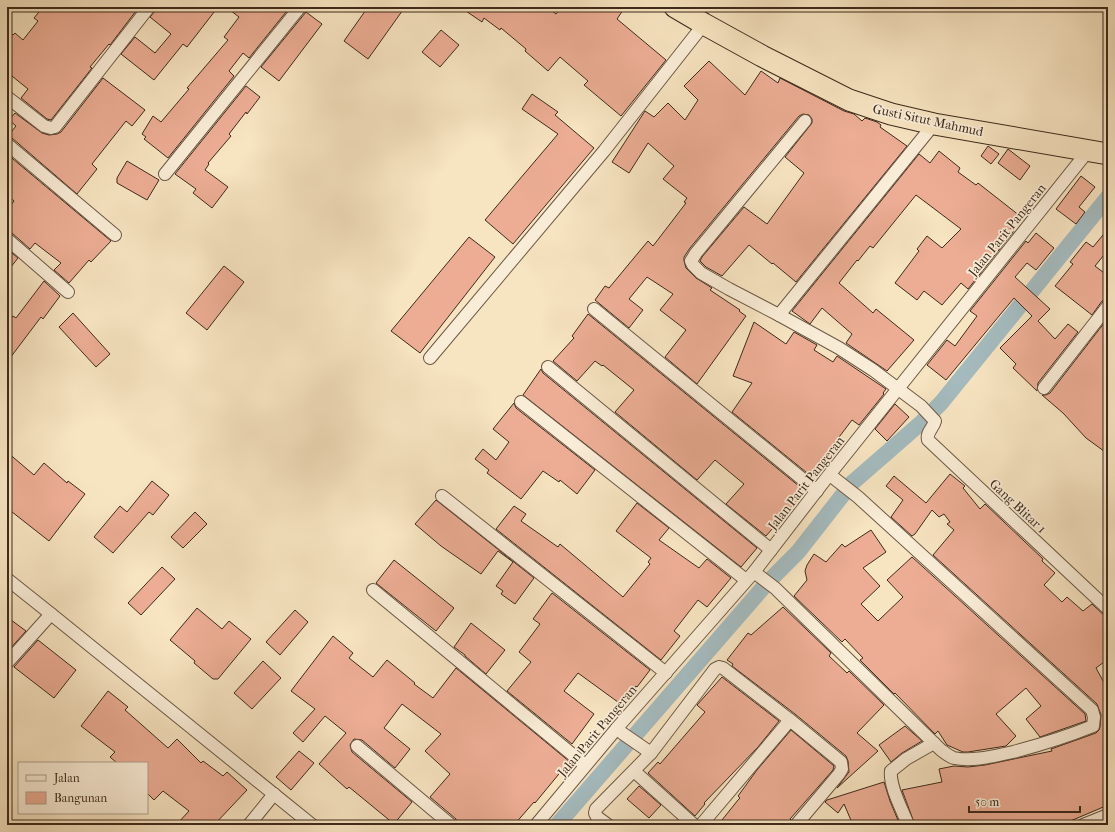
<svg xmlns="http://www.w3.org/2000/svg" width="1115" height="832" font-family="'IM FELL French Canon',serif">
	<rect width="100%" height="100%" fill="#f7e4c1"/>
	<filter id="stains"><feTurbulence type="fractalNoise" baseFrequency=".005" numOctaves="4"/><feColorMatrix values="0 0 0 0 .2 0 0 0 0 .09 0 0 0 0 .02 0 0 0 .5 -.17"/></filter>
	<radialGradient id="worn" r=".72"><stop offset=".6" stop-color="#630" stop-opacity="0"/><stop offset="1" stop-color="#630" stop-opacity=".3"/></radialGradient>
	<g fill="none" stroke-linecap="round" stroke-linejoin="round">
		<polyline stroke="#a4bbbf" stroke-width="16" points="557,825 768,582 798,552 852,483 922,422 941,403 1108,197"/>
	</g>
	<g fill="#ecad94" stroke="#3d2b1c">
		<polygon points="43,7 139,7 110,45 109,44 90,67 92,68 51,120 47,119 21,98 28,89 7,72 7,30 13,35 15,33 23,40 38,21 34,18"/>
		<polygon points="156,7 218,7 187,47 183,44 154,80 121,54 135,37 155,53 171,34 150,17 155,11"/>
		<polygon points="226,7 290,7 249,58 243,53 229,71 234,76 168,158 144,139 146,137 142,134 153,116 161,122 189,89 187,88 228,40 224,37 239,17"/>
		<polygon points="368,7 405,7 368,59 344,41"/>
		<polygon points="460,7 547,7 556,14 562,7 625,7 617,19 666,60 621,116 584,85 588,81 560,57 548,71 525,51 526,49 501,28 500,30 484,18 482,22"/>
		<polygon points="306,12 322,24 279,81 261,67"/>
		<polygon points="441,30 459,45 440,67 422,52"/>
		<polygon points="709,61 745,95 761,71 778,83 780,78 844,111 854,114 862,121 865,118 877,122 881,125 880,127 907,146 796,282 773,263 772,264 749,245 722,276 706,267 700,261 702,257 744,207 767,224 804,173 785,157 812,123 812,119 809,115 803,114 799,116 690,248 684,257 684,261 686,268 696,278 712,288 710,290 740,310 739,311 746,316 697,384 665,357 686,330 660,310 673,294 647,277 629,299 643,310 629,328 595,300 605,286 609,288 648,241 653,246 686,203 684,202 687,198 663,179 674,166 648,143 629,173 612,162 645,111 654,117 668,103 685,120 698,100 684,86"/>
		<polygon points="103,78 145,110 132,126 126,121 92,164 97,169 77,194 12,138 7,137 16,126 9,120 15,113 42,133 49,135 57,134 61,132"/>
		<polygon points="246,86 260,97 247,114 246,112 229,134 231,136 208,163 209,164 205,170 228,187 212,208 193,193 196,189 175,174"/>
		<polygon points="532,94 558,112 555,115 594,148 513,244 485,220 558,134 522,109"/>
		<polygon points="988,146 999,154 991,164 981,156"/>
		<polygon points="1008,149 1030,166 1020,180 998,163"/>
		<polygon points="939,151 960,168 958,172 976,185 978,183 1020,216 1010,228 1014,231 968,289 961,283 942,305 924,291 917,300 895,283 919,251 917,249 927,236 942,248 961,229 916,195 873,248 870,246 858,261 857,260 839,283 873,313 876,309 914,340 887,371 846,343 852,334 822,308 810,324 792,311 919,154 930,163"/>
		<polygon points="7,154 111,241 91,262 89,260 69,283 54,270 61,263 35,243 30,249 12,233 7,232 7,210 14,201 7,195"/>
		<polygon points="127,161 159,180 147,200 117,183 117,178"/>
		<polygon points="1081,176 1095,187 1079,207 1085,212 1076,224 1056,209"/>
		<polygon points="1108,229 1108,250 1095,266 1108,276 1108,299 1102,301 1092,315 1055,286 1073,264 1070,262 1086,242 1093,247"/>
		<polygon points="1036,233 1054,248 1036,270 1027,263 1015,277 1050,309 1038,321 1055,339 1068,324 1078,332 1038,383 1037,391 1013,368 1016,364 1000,348 1032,316 1014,298 946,380 927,365 947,340 955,346 977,316 970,311 1026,241 1028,243"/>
		<polygon points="469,237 495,257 420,353 391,331"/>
		<polygon points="7,249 18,258 7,272"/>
		<polygon points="224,266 244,282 207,330 186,313"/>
		<polygon points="44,281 60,296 43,319 41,317 7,362 7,325 13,316 16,318"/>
		<polygon points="73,313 110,354 96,367 59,327"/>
		<polygon points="588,314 805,491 766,536 726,504 744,484 715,460 697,480 615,412 634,390 603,365 602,366 595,361 577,381 553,361 574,338 572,336"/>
		<polygon points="1108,318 1108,454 1086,438 1063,413 1042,395 1046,395 1050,393"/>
		<polygon points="754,322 786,344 794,332 817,345 814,350 833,362 837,356 886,389 883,393 884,394 859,425 852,420 830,449 833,451 812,477 732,412 752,383 733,376"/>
		<polygon points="541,369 543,373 757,548 741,567 523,395"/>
		<polygon points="514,403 516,408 595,470 577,494 560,480 559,482 543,471 521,499 487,473 489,470 475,459 483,449 496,460 509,442 493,429"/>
		<polygon points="895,404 909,417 887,441 875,429"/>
		<polygon points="7,452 34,475 44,463 67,483 68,481 85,494 49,541 7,508"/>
		<polygon points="950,474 965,486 963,488 980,509 985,504 1043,559 1042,561 1055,573 1044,585 1062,602 1067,597 1083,611 1092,604 1108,619 1108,659 1096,668 1108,690 1108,805 1068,822 1069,825 915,825 902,790 942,782 939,769 954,766 968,767 985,765 1052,751 1051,749 1096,733 1099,730 1100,727 1101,715 1097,704 933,555 954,530 947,524 950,522 944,514 939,517 932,510 915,534 912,536 891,517 903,500 886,486 894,476 926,503"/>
		<polygon points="152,481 169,495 153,515 149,512 113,553 94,537 120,506 127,512"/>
		<polygon points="436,500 534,578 515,604 501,594 503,591 496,586 513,562 498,551 481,574 441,546 415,524"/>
		<polygon points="637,503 669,528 659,540 699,568 707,559 731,578 707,607 698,600 674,631 680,636 661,660 496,529 514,506 526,514 521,521 558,547 560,544 623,597 650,564 648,562 651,558 616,531"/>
		<polygon points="195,512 207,524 183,548 171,537"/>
		<polygon points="871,530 886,552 863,568 880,586 861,604 878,621 903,597 887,580 912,557 1085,714 1086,721 1040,737 1026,719 1041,706 1026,688 996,714 1016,736 1006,746 968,752 963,752 947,745 938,731 935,734 895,693 894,694 860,660 863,658 845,639 842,642 794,596 807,580 805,571 807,565 814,554 826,562 842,544 845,547"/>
		<polygon points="394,560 454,608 436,631 376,583"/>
		<polygon points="162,567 175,579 141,615 128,603"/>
		<polygon points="552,593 650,670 637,687 636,686 622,705 578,673 564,691 594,714 572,744 507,691 531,662 519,652 540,624 533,619"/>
		<polygon points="783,607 831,653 829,656 847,673 849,671 884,705 857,733 878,751 837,788 849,772 848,761 846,756 795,714 732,666 733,664 727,660 748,633 751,635"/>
		<polygon points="197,608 222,629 229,621 251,639 218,679 213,679 194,663 195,661 170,640"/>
		<polygon points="295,610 308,622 280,655 266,642"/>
		<polygon points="7,617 26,631 7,652"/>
		<polygon points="471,623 505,650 486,674 465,656 465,655 454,647"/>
		<polygon points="333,636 353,653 349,658 373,677 387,660 415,683 414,684 433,698 456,668 570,762 564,770 563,769 535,803 534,802 514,825 458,825 456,819 430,797 450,774 425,751 441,734 402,704 384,728 410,749 395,768 362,740 354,739 350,745 352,752 412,802 394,824 349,787 347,789 319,764 346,733 325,716 303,742 293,733 315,709 291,691"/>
		<polygon points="38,640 76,670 54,698 14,667"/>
		<polygon points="263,661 281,678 252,709 234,693"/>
		<polygon points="722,677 779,721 758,747 704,803 705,804 695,816 648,773 658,762 660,764 705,712 697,705"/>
		<polygon points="108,691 128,707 125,710 168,748 177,739 201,763 203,761 223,776 227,772 247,790 214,825 176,825 189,811 163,791 154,800 147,793 147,763 117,763 110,757 115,752 81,726"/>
		<polygon points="905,726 922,741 902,753 891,762 879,745"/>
		<polygon points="791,730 834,766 833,770 790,819 791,820 789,825 718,825 738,800 740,798 738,796 757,770"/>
		<polygon points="299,751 314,763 291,790 276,777"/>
		<polygon points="884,782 890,801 900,825 853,825 844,804 838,813 825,802 827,800"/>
		<polygon points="639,786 661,805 649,818 627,799"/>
	</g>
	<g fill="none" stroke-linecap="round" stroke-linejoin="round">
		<defs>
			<g id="street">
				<polyline points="7,97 44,126 51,128 55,127 149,7"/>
				<path d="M 805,121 L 696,253 L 691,261 L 693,265 L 701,273 L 729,289 L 779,315 L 839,348 L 873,370 L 921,406 L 935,421 C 933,429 926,432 928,440 L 1108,609"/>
				<polyline points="7,144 115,235"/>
				<polyline points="165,174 300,7"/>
				<polyline points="7,239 68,292"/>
				<polyline points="594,309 817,491"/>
				<polyline points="779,315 934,124"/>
				<polyline points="430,358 604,151 704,24"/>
				<polyline points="548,367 771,550"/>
				<polyline points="1044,388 1108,306"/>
				<polyline points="521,402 746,580"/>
				<polyline points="442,496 666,673"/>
				<path d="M 754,572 L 775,588 L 941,750 C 945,753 950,757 954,758 C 973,762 994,756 1013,752 C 1040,745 1066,737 1093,726 L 1094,717 L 1092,710 L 858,497 L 830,475"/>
				<polyline points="7,579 51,614 312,825"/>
				<polyline points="373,590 585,765"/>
				<polyline points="7,663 51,614"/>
				<polyline points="617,728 622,733 651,753"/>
				<polyline points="357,746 451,825"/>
				<polyline points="634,771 694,825"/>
				<polyline points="249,825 274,794"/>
				<polyline points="536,825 617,728 754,572 825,480 1088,151"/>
				<polyline points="608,825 597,817 595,813 596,809 651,753 715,669 719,667 723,668 790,720 841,762 842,769 839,774 796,825"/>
				<polyline points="701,825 790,720"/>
				<path d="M 908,825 C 903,811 889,786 891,771 L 906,759 L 934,743"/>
				<polyline points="1083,825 1108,815"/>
			</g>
			<polyline id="highway" points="675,7 704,24 762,56 849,100 891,114 934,124 1108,154"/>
		</defs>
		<use href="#street" stroke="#6c5945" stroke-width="14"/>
		<use href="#highway" stroke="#3d2b1c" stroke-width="23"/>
		<use href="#street" stroke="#faedd7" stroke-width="12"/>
		<use href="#highway" stroke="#f7e4c1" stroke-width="21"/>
	</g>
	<g text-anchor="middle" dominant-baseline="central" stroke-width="3.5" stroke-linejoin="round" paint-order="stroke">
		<g font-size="13" fill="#3d2b1c" stroke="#faedd7">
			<text transform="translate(928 120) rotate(12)">Gusti Situt Mahmud</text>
			<text transform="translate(1007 230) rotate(-51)">Jalan Parit Pangeran</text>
			<text transform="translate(806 483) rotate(-52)">Jalan Parit Pangeran</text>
			<text transform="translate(1018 506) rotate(43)">Gang Blitar 1</text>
			<text transform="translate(597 731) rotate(-50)">Jalan Parit Pangeran</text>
		</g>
	</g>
	<rect width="1115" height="832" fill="none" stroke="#f7e4c1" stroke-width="24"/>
	<rect x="8" y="8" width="1099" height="816" fill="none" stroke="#3d2b1c" stroke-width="2"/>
	<rect x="12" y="12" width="1091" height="808" fill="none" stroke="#3d2b1c"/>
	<rect x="18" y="762" width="130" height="52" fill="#faedd7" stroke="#ae9f8c"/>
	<rect x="26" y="775" width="20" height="6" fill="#faedd7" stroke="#ae9f8c"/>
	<text x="54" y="782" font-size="12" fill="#3d2b1c">Jalan</text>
	<rect x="26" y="792" width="20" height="12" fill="#ecad94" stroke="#ae9f8c"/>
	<text x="54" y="802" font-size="12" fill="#3d2b1c">Bangunan</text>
	<path d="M969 806v6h111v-6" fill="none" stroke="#3d2b1c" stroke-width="2"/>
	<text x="975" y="806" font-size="12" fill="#3d2b1c" stroke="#faedd7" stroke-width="3" paint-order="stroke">50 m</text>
	<rect width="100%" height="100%" filter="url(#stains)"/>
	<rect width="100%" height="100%" fill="url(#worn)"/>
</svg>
